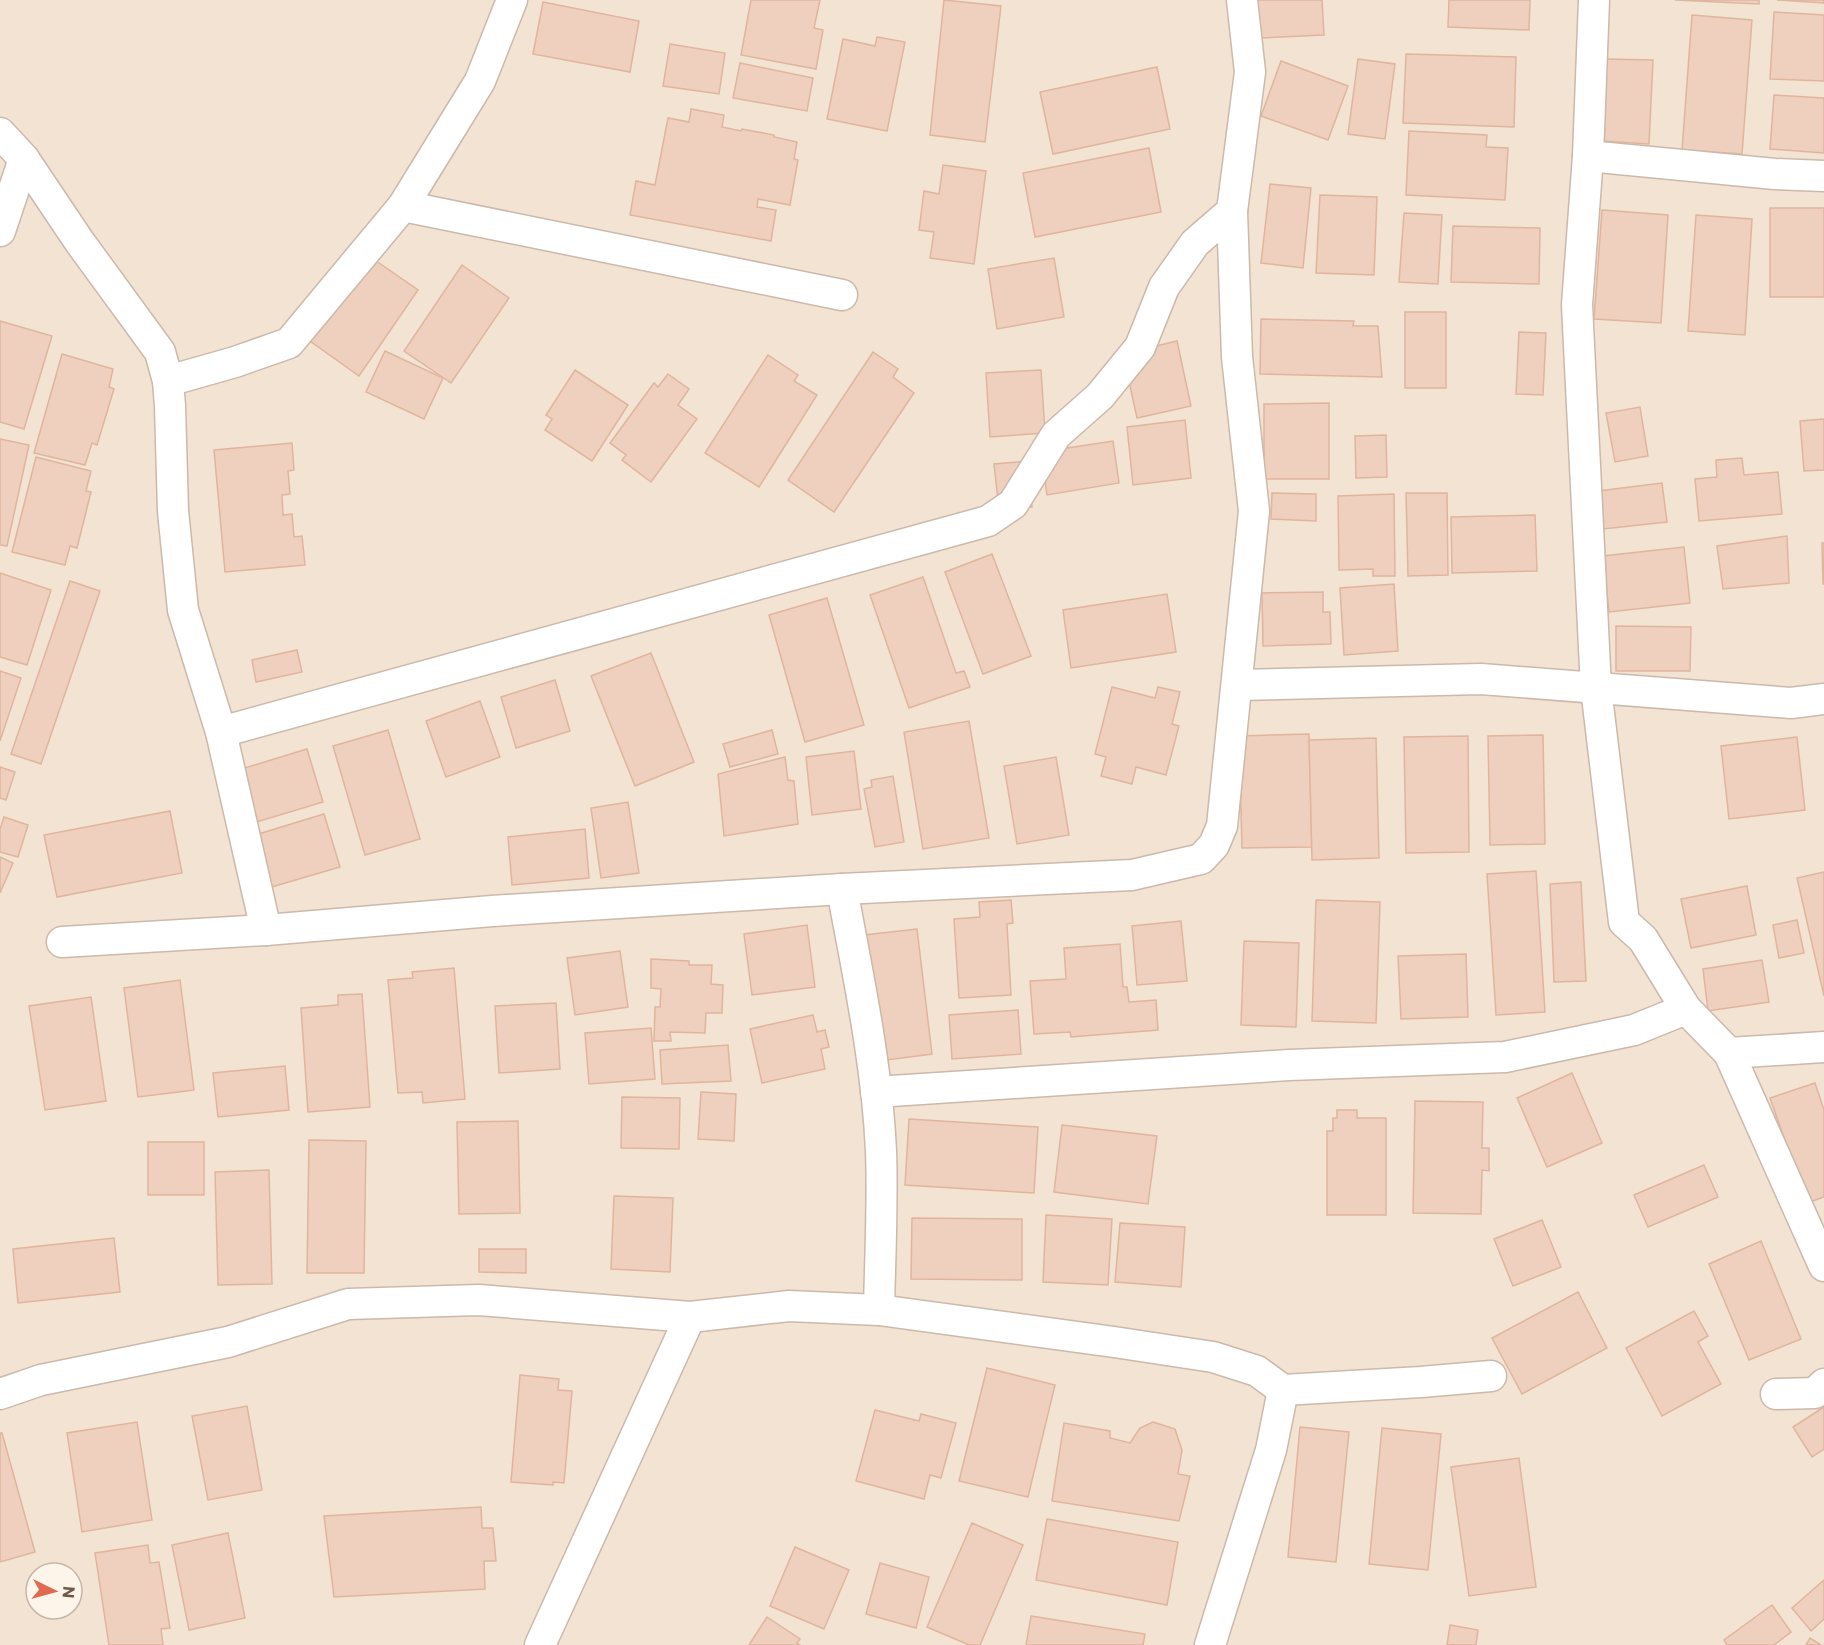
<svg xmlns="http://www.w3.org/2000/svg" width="1824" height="1645" font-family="Commissioner,sans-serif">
	<rect width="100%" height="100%" fill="#fbf1e4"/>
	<path fill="#f2e3d3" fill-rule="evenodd" d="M 0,0 L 1824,0 L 1824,1645 L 0,1645 ZM 36,1573 L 72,1573 L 72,1609 L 36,1609 Z"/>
	<g fill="#efcfbd" stroke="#e0b59e" stroke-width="1.5">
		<polygon points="751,0 820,0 814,28 823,30 816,69 741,55"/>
		<polygon points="944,0 1001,6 985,142 930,135"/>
		<polygon points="1257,0 1322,0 1324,35 1259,38"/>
		<polygon points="1449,0 1530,0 1529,30 1448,27"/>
		<polygon points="1675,0 1759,0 1759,4"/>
		<polygon points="1777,0 1824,0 1824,3"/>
		<polygon points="543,2 639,21 630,72 533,54"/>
		<polygon points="1774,12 1824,15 1824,81 1770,79"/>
		<polygon points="1692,15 1752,20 1742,154 1682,150"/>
		<polygon points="877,37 905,42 887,131 827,119 843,39 875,46"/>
		<polygon points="670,44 725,53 719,94 663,86"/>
		<polygon points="1406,54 1516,57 1514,127 1403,123"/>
		<polygon points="1358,59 1395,64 1385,139 1348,134"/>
		<polygon points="1605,59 1653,60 1649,144 1601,141"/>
		<polygon points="1281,61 1348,86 1328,140 1261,116"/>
		<polygon points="740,63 813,78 807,111 733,98"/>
		<polygon points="1157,67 1170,129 1053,154 1040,92"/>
		<polygon points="1774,95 1824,98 1824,153 1770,149"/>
		<polygon points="691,109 724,115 722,127 741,131 742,129 774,135 774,137 797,142 794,159 798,160 790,205 758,199 757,207 776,210 771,241 630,215 636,181 655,185 668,118 689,122"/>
		<polygon points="1409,131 1487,135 1486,147 1508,148 1505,200 1406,195"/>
		<polygon points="1149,148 1161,212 1035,237 1023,173"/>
		<polygon points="943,165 986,171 974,264 930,258 934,232 919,230 924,191 939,194"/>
		<polygon points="1270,184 1311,188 1303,268 1261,263"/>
		<polygon points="1320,195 1377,197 1374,275 1316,273"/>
		<rect x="1770" y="208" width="54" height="89"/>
		<polygon points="1602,210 1668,215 1661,323 1594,319"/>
		<polygon points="1404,213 1442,215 1438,284 1399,282"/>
		<polygon points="1696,215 1752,219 1745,335 1688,331"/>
		<polygon points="1453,226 1540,228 1539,284 1451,282"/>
		<polygon points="369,256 418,290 359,376 310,341"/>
		<polygon points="1054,258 1064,317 997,329 988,269"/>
		<polygon points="462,265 509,298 451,383 404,351"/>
		<rect x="1405" y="312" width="41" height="76"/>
		<polygon points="1261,319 1354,321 1353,326 1378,326 1382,377 1260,374"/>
		<polygon points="0,321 52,336 24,429 0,422"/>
		<polygon points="1519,332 1546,333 1543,395 1516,394"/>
		<polygon points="1177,341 1191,406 1137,418 1123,354"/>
		<polygon points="385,351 443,378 424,419 366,392"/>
		<polygon points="873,352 898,369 893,377 914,393 834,512 788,480"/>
		<polygon points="62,354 113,369 109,387 114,389 97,445 92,443 85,465 34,453"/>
		<polygon points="768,355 798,375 794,381 817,395 759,487 705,453"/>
		<polygon points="575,370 628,405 592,461 545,430 552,419 546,415"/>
		<polygon points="1041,370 1045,433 990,437 986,373"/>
		<polygon points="668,374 689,389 678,405 697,419 651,482 622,460 626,455 610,443 654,383 658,387"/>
		<polygon points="1329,403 1329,479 1264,479 1264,404"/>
		<polygon points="1640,407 1648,456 1615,462 1606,413"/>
		<polygon points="1824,419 1824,470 1804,471 1800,421"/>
		<polygon points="1185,420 1191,478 1133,485 1127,427"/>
		<polygon points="1386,435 1387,477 1356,478 1355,436"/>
		<polygon points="0,439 29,445 7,546 0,545"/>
		<polygon points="1113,441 1119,483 1047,495 1041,452"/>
		<polygon points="292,443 294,470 288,471 290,494 282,495 283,515 292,514 294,537 302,536 305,565 225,572 214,450"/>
		<polygon points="36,457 91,471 86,491 91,492 77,548 70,546 65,565 12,552"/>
		<polygon points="1742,458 1744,475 1778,472 1782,514 1699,521 1695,479 1717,477 1716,460"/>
		<polygon points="1029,461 1032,507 999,510 994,464"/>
		<polygon points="1662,483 1667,522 1603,529 1598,491"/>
		<polygon points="1272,493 1316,494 1316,521 1271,519"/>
		<polygon points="1406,493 1447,493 1448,575 1408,576"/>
		<polygon points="1394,494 1395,576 1373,576 1373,569 1339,570 1338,496"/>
		<polygon points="1535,515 1537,571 1452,573 1451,517"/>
		<polygon points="1787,536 1789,583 1723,589 1717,546"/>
		<polygon points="1822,543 1824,543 1824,584 1823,584"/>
		<polygon points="1684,547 1690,603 1609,612 1603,556"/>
		<polygon points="992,554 1031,656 983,674 945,572"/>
		<polygon points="0,573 51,590 27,665 0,657"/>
		<polygon points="923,577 956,673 964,671 970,687 909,708 870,595"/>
		<polygon points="70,581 100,591 41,764 11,754"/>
		<polygon points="1394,584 1398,651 1344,655 1340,588"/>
		<polygon points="1323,592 1323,612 1330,612 1331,644 1263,646 1262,593"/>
		<polygon points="1167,594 1176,652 1071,668 1063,610"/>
		<polygon points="827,598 864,725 805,742 769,615"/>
		<polygon points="1616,626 1691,627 1690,671 1616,671"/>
		<polygon points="297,650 302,672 256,682 252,660"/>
		<polygon points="651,653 694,762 635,786 591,676"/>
		<polygon points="0,671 21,678 0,741"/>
		<polygon points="555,680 570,731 516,748 501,697"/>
		<polygon points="1112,687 1155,698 1158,687 1180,692 1172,724 1179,726 1166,775 1136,767 1132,784 1101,776 1106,757 1095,754"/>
		<polygon points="480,701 500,757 446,777 426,721"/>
		<polygon points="969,721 989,838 923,849 904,732"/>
		<polygon points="388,730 420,839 365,855 333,746"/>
		<polygon points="772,730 778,754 730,767 723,744"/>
		<polygon points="1309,734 1312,847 1242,848 1239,736"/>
		<polygon points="1543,735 1545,844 1490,845 1488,736"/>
		<polygon points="1468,736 1469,852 1406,853 1404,737"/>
		<polygon points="1797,737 1805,810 1729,819 1721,746"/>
		<polygon points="1376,738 1379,858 1312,860 1309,740"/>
		<polygon points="307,749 323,802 250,824 235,771"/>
		<polygon points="854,751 861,809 812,815 806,757"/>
		<polygon points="785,757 788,780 794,781 798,824 724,836 718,774"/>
		<polygon points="1056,757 1069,835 1017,844 1004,766"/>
		<polygon points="0,767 15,772 6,800 0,798"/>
		<polygon points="893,776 904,842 875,847 864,789 872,787 871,780"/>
		<polygon points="628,802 639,873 601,878 591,808"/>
		<polygon points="170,811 182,873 57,897 44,835"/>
		<polygon points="324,814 340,867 268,888 252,836"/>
		<polygon points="4,817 28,825 18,857 0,852 0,829"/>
		<polygon points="585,829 589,878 512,885 508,837"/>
		<polygon points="0,857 13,863 0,893"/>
		<polygon points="1536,871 1545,1012 1496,1015 1487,874"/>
		<polygon points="1824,872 1824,996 1797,878"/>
		<polygon points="1581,882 1586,981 1554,982 1550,884"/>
		<polygon points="1747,886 1756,935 1691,948 1681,899"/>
		<polygon points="1011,900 1013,923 1007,924 1011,995 959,998 954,919 980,917 979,902"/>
		<polygon points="1316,900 1380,902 1376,1023 1312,1021"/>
		<polygon points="1797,920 1804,953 1779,958 1773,925"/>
		<polygon points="1181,921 1187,981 1137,985 1132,926"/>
		<polygon points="807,925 815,987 752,995 744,934"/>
		<polygon points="917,929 932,1054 879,1061 864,935"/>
		<polygon points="1244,941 1299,943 1296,1027 1241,1025"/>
		<polygon points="1120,944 1123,987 1127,987 1129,1002 1156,1000 1158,1030 1071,1037 1070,1032 1034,1034 1030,981 1066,979 1064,948"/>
		<polygon points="620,951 628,1007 575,1015 567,958"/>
		<polygon points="1466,954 1468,1017 1401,1019 1398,956"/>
		<polygon points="651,959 689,961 689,965 712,965 711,984 723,985 722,1013 706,1013 705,1033 670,1032 671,1041 654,1041 655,1007 660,1007 661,989 651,988"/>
		<polygon points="1762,960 1769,1002 1708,1011 1703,969"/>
		<polygon points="454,968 465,1099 423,1103 422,1092 398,1093 388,980 413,978 412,972"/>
		<polygon points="180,980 194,1090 138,1097 124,988"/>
		<polygon points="362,994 370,1107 308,1112 301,1008 338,1005 338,995"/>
		<polygon points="91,997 106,1101 45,1110 29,1006"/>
		<polygon points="556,1003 560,1069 499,1073 495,1006"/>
		<polygon points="1018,1010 1021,1054 952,1059 949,1015"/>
		<polygon points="813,1015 817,1032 825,1030 829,1047 821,1049 825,1069 762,1083 750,1029"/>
		<polygon points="651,1028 655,1079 589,1084 585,1033"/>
		<polygon points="728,1045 731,1081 662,1084 660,1050"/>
		<polygon points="285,1066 289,1110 218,1117 213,1073"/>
		<polygon points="1572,1073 1602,1143 1547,1167 1517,1098"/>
		<polygon points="1815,1083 1824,1110 1824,1197 1807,1203 1770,1098"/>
		<polygon points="701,1092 736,1094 734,1141 698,1139"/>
		<polygon points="622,1097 680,1098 679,1149 621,1148"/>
		<polygon points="1415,1101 1483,1102 1482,1148 1489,1148 1489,1171 1482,1170 1481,1214 1413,1213"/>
		<polygon points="1337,1110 1357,1110 1357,1118 1386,1118 1386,1215 1327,1215 1327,1131 1333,1131 1333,1118 1337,1118"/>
		<polygon points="909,1119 1038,1127 1034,1193 905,1185"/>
		<polygon points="518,1121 520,1213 459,1214 457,1122"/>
		<polygon points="1062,1125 1157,1136 1148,1204 1054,1192"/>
		<polygon points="309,1140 366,1141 364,1273 307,1273"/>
		<rect x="148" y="1142" width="56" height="53"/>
		<polygon points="1704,1165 1718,1197 1648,1227 1634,1195"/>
		<polygon points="269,1170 272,1284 218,1285 215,1172"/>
		<polygon points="614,1196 673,1198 670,1272 611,1269"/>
		<polygon points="1046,1215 1112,1219 1108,1285 1043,1282"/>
		<polygon points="912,1218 1022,1219 1022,1280 911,1279"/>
		<polygon points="1542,1220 1561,1267 1513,1286 1494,1239"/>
		<polygon points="1120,1223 1185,1227 1181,1287 1115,1282"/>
		<polygon points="114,1238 120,1292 18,1303 13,1249"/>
		<polygon points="1761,1241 1801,1339 1749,1360 1709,1264"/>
		<polygon points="479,1249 526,1249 526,1273 479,1272"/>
		<polygon points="1578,1292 1607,1348 1522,1394 1492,1338"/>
		<polygon points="1694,1311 1708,1336 1698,1342 1721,1384 1662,1416 1626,1348"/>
		<polygon points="987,1368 1055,1385 1028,1497 959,1481"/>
		<polygon points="520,1375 559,1379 558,1390 572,1391 564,1483 553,1482 553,1485 511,1482"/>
		<polygon points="247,1406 262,1490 208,1500 192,1416"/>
		<polygon points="1824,1407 1824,1449 1812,1457 1793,1427"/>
		<polygon points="875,1410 919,1421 921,1414 956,1423 941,1478 930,1475 924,1499 856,1481"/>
		<polygon points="137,1422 152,1520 82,1532 67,1433"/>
		<polygon points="1153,1422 1175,1429 1182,1450 1178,1474 1190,1476 1179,1521 1052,1501 1064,1423 1110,1431 1110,1438 1130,1443 1140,1428"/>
		<polygon points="1300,1427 1349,1432 1336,1562 1288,1557"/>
		<polygon points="1382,1428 1441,1434 1428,1570 1369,1564"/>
		<polygon points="0,1433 2,1433 35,1552 0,1562"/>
		<polygon points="1519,1458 1536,1587 1469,1596 1451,1467"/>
		<polygon points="481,1507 482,1528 493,1528 496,1561 484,1561 485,1589 334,1597 324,1516"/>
		<polygon points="1047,1519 1178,1542 1167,1605 1036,1580"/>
		<polygon points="972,1523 1023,1545 980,1645 969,1645 927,1627"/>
		<polygon points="228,1533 245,1618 189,1630 172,1545"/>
		<polygon points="148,1545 150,1563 159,1562 170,1628 161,1629 163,1645 109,1645 95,1553"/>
		<polygon points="795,1547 849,1570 824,1629 770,1606"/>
		<polygon points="880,1563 929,1577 916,1628 866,1614"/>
		<polygon points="1824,1580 1824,1619 1811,1631 1792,1608"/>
		<polygon points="1772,1605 1791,1632 1774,1645 1727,1645 1724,1640"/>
		<polygon points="1031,1616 1145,1634 1143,1645 1026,1645"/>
		<polygon points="767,1617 800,1639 797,1643 800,1645 749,1645"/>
		<polygon points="1450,1625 1478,1630 1476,1645 1447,1645"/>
		<polygon points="1810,1638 1821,1645 1806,1645"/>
	</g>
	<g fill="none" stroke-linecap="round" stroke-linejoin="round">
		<defs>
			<g id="minor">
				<polyline points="1594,0 1588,156 1577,305 1596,688 1624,922 1643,939 1686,1009 1729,1053 1824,1047"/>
				<polyline points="0,133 24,159 79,241 160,352 168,381 170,406 173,511 183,610 221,732 266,930"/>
				<polyline points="1588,156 1775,174 1824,176"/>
				<polyline points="403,206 842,295"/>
				<polyline points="0,231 24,159"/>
				<polyline points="168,381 235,362 289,343 403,206 480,81 512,0"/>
				<polyline points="1237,685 1481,679 1791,703 1824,699"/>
				<polyline points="221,732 988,521 1013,504 1056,435 1100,396 1140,347 1164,287 1195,243 1232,211"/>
				<path d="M 842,889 C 858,976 877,1063 881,1151 C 883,1204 880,1258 879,1310"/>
				<polyline points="62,942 266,930 492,911 842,889 1132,875 1201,859 1214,845 1222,826 1254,511 1237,357 1232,211 1250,72 1242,0"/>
				<polyline points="1729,1053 1824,1266"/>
				<polyline points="876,1092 1289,1065 1505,1057 1634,1030 1686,1009"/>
				<polyline points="1283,1390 1421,1382 1491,1376"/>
				<polyline points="0,1394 41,1380 228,1342 348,1304 479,1300 690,1317 789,1306 879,1310 1114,1342 1213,1357 1257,1371 1283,1390 1271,1450 1210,1645"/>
				<polyline points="1776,1394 1815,1393 1824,1384"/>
				<polyline points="540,1645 690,1317"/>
			</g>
		</defs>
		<use href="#minor" stroke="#ccb9ab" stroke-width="33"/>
		<use href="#minor" stroke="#fff" stroke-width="30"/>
	</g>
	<g transform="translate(54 1591) rotate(95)"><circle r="28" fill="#fef5ea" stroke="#c6b6aa" stroke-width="1.5"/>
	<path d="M0-4.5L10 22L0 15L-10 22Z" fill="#de6b50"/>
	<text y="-9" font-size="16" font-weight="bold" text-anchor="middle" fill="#72584b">N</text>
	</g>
</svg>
